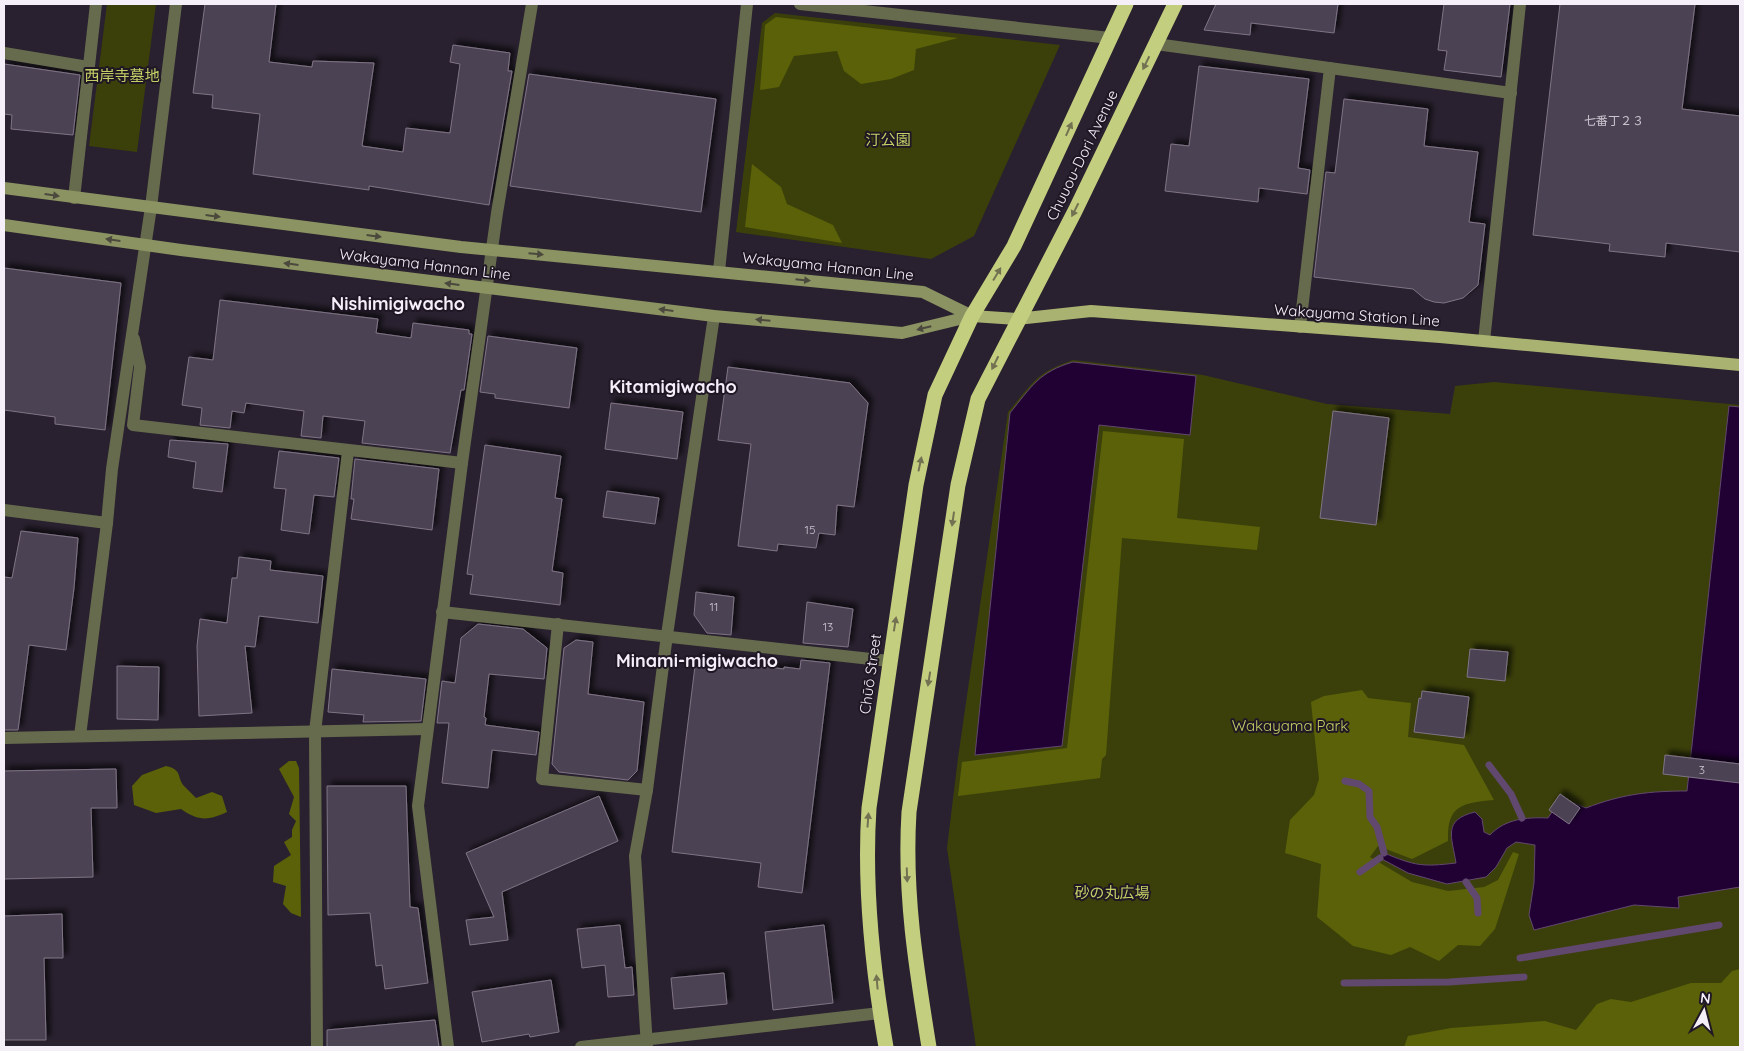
<svg xmlns="http://www.w3.org/2000/svg" width="1744" height="1051" font-family="Quicksand,'Noto Sans JP',sans-serif">
	<defs>
		<filter id="shadow"><feDropShadow dx="4.5" dy="-4.5" stdDeviation="2.5" flood-color="#0009"/></filter>
	</defs>
	<rect width="100%" height="100%" fill="#29212f"/>
	<g fill="#3b400a">
		<polygon points="107,4 156,4 137,152 89,146"/>
		<polygon points="775,13 1060,45 974,236 931,259 736,232 762,23"/>
		<path d="M 1073,360 L 1203,375 L 1327,404 L 1450,414 L 1455,386 L 1494,382 L 1740,405 L 1740,1047 L 976,1047 L 947,848 L 958,758 L 1008,412 C 1033,383 1035,373 1073,360 Z"/>
	</g>
	<g fill="#5a6108">
		<polygon points="776,17 958,38 916,49 914,70 891,79 861,84 844,71 837,51 794,56 779,87 760,90 765,25"/>
		<polygon points="752,164 781,187 787,204 833,225 842,243 745,227"/>
		<polygon points="1103,431 1184,439 1177,518 1260,527 1257,550 1122,538 1106,755 1102,759 1100,778 958,796 962,762 1067,748"/>
		<path d="M 1362,690 L 1368,698 L 1411,703 L 1408,737 L 1464,745 L 1494,800 C 1462,803 1447,805 1448,841 L 1412,859 L 1378,846 L 1370,857 L 1412,882 L 1448,891 L 1484,887 L 1498,880 L 1513,852 L 1519,854 L 1495,929 L 1480,946 L 1458,945 L 1439,961 L 1410,947 L 1391,955 L 1353,946 L 1317,917 L 1321,864 L 1285,853 L 1290,820 L 1314,795 L 1319,779 L 1311,702 L 1324,696 Z"/>
		<polygon points="289,761 296,761 299,768 301,917 291,913 283,904 286,886 273,882 274,866 291,855 284,842 292,837 292,830 296,821 289,814 294,797 279,769"/>
		<path d="M 166,766 C 183,770 176,776 184,786 C 188,790 192,794 196,798 L 212,792 L 222,796 L 227,812 C 208,821 198,821 181,809 L 156,813 L 134,805 L 132,786 L 142,775 Z"/>
		<polygon points="1740,969 1740,1047 1404,1047 1408,1036 1451,1028 1545,1021 1576,1030 1597,1004 1611,999 1631,1002 1691,983 1721,983 1732,971"/>
	</g>
	<g fill="#210033" stroke="#61486e">
		<path d="M 1073,362 L 1196,376 L 1190,435 L 1099,425 L 1062,746 L 975,755 L 1010,413 C 1032,386 1039,372 1073,362 Z"/>
		<path d="M 1729,406 L 1740,407 L 1740,887 L 1678,897 L 1679,908 L 1634,905 L 1534,930 L 1529,915 L 1534,883 L 1535,845 L 1516,842 L 1507,848 L 1496,867 L 1486,877 L 1447,884 L 1408,873 L 1380,858 L 1384,853 C 1416,866 1422,867 1456,863 C 1452,837 1442,820 1475,812 L 1482,819 L 1484,832 L 1490,835 C 1505,819 1526,817 1548,818 L 1561,798 L 1586,808 C 1622,794 1650,791 1687,791 Z"/>
	</g>
	<g fill="none" stroke-linecap="round" stroke-linejoin="round">
		<g stroke="#61486e" stroke-width="7">
			<polyline points="1489,765 1511,794 1522,818"/>
			<polyline points="1345,781 1359,784 1369,791 1370,817 1377,827 1384,853"/>
			<polyline points="1360,872 1380,858"/>
			<polyline points="1466,882 1477,898 1478,913"/>
			<polyline points="1520,958 1719,925"/>
			<polyline points="1344,983 1449,982 1524,977"/>
		</g>
	</g>
	<g fill="#4c4252" stroke="#7f7486" filter="url(#shadow)">
		<polygon points="205,4 276,4 269,62 312,67 313,61 374,63 362,146 403,152 406,128 450,133 460,64 450,62 453,45 510,53 508,71 512,71 489,205 369,186 369,190 253,174 260,114 212,108 213,95 193,93"/>
		<polygon points="1216,4 1338,4 1334,33 1251,23 1250,35 1204,30"/>
		<polygon points="1444,4 1510,4 1501,77 1444,70 1447,51 1438,50"/>
		<polygon points="1560,4 1695,4 1682,109 1740,116 1740,252 1666,243 1665,257 1609,251 1610,244 1533,235"/>
		<polygon points="4,64 80,75 73,135 11,129 12,115 4,114"/>
		<polygon points="1199,66 1309,79 1298,168 1310,170 1307,194 1259,188 1258,202 1165,191 1171,144 1189,146"/>
		<polygon points="529,74 716,99 701,212 510,186"/>
		<polygon points="1344,99 1428,109 1424,146 1478,152 1469,222 1485,224 1478,285 1463,298 1444,303 1434,302 1425,299 1413,289 1314,277 1326,172 1335,173"/>
		<polygon points="4,268 121,283 105,430 55,424 55,417 4,410"/>
		<polygon points="220,300 378,319 376,333 411,338 413,323 469,330 469,334 472,334 464,390 461,390 450,453 362,443 365,421 323,416 321,438 301,436 304,411 246,403 244,413 232,411 230,428 200,425 202,408 182,405 189,357 213,360"/>
		<polygon points="488,336 577,348 569,408 495,398 495,394 480,392"/>
		<polygon points="728,367 850,383 868,403 854,507 837,505 835,535 819,533 816,548 778,544 777,551 738,546 751,444 718,440"/>
		<polygon points="611,403 683,412 677,459 605,449"/>
		<polygon points="1333,411 1389,418 1376,525 1320,518"/>
		<polygon points="170,440 228,444 222,492 193,488 196,462 168,457"/>
		<polygon points="485,445 561,456 555,498 562,499 552,571 563,573 560,605 470,594 473,575 467,574"/>
		<polygon points="279,451 339,458 334,497 314,495 309,534 281,530 286,489 274,488"/>
		<polygon points="355,459 439,469 432,530 351,519 354,499 351,499"/>
		<polygon points="607,491 659,498 655,524 603,517"/>
		<polygon points="21,531 78,538 74,588 66,650 29,645 18,730 4,730 4,577 12,578"/>
		<polygon points="239,557 271,561 270,570 323,576 318,623 259,616 255,647 245,646 252,713 199,716 197,646 200,619 227,623 232,578 237,578"/>
		<polygon points="696,592 734,597 731,635 707,633 694,615"/>
		<polygon points="807,602 853,609 848,647 803,643"/>
		<polygon points="478,624 523,629 547,648 544,679 489,674 484,717 486,718 485,725 539,732 536,755 492,750 488,788 442,783 449,723 437,723 442,681 455,683 461,638"/>
		<polygon points="576,640 593,642 588,694 644,702 637,771 628,780 559,772 552,764 564,648"/>
		<polygon points="1470,649 1508,652 1505,681 1467,677"/>
		<polygon points="696,658 784,669 784,667 800,669 801,660 830,663 802,893 758,887 761,863 672,852"/>
		<polygon points="117,666 159,667 158,720 117,719"/>
		<polygon points="332,669 426,679 421,721 363,722 364,715 328,712"/>
		<polygon points="1422,691 1469,697 1464,738 1414,732 1419,698 1421,699"/>
		<polygon points="1665,755 1740,764 1740,783 1663,774"/>
		<polygon points="116,769 117,808 91,808 93,877 4,879 4,771"/>
		<polygon points="327,786 406,786 410,907 418,908 428,983 385,989 382,965 376,966 370,913 328,915"/>
		<polygon points="1560,794 1580,808 1569,824 1549,810"/>
		<polygon points="599,796 618,841 502,892 508,940 470,945 466,920 494,917 466,853"/>
		<polygon points="62,914 63,958 44,958 46,1040 4,1040 4,916"/>
		<polygon points="620,925 625,968 632,967 634,995 608,997 605,965 582,968 577,929"/>
		<polygon points="824,925 833,1003 773,1010 765,932"/>
		<polygon points="724,973 727,1004 674,1009 671,978"/>
		<polygon points="551,980 559,1032 530,1037 529,1034 482,1042 472,992"/>
		<polygon points="435,1020 439,1047 327,1047 327,1030"/>
	</g>
	<g fill="none" stroke-linecap="round" stroke-linejoin="round">
		<g stroke="#676b4d" stroke-width="12">
			<polyline points="800,4 1110,38"/>
			<polyline points="1156,44 1511,93"/>
			<polyline points="4,53 88,67"/>
			<polyline points="74,198 96,4"/>
			<polyline points="719,271 747,4"/>
			<polyline points="1300,327 1330,68"/>
			<polyline points="134,339 140,367 133,425 462,463"/>
			<polyline points="1484,341 1520,4"/>
			<polyline points="4,510 107,523"/>
			<polyline points="442,612 889,661"/>
			<polyline points="558,624 542,779 647,790"/>
			<polyline points="80,736 107,523 112,469 151,207 176,4"/>
			<polyline points="4,738 427,729"/>
			<polyline points="317,1047 315,732 348,451"/>
			<polyline points="448,1047 418,806 462,463 497,213 532,4"/>
			<polyline points="581,1047 880,1013"/>
			<polyline points="647,1047 635,856 647,790 667,635 714,316"/>
		</g>
		<g stroke="#8c9362" stroke-width="12">
			<polyline points="4,188 461,247 923,292 972,316"/>
			<polyline points="4,225 181,250 714,316 902,333 972,316"/>
		</g>
		<polyline stroke="#a9b271" stroke-width="12" points="972,316 1017,319 1091,311 1440,337 1740,365"/>
		<g stroke="#c4ce7f" stroke-width="15">
			<path d="M 886,1047 C 873,972 864,884 869,808 L 916,485 L 935,395 L 972,316 L 1014,246 L 1126,4"/>
			<path d="M 929,1047 C 916,967 904,893 909,812 L 958,485 L 978,399 L 1075,211 L 1175,4"/>
		</g>
	</g>
	<defs><path id="oneway-solid" d="M-6-.8H1V-3.2L6.5 0L1 3.2V.8H-6Z" transform="scale(1.25)"/></defs>
	<g fill="#727252">
		<use href="#oneway-solid" transform="translate(1146 63) rotate(116)"/>
		<use href="#oneway-solid" transform="translate(1069 129) rotate(-66)"/>
		<use href="#oneway-solid" transform="translate(1075 210) rotate(117)"/>
		<use href="#oneway-solid" transform="translate(997 274) rotate(-59)"/>
		<use href="#oneway-solid" transform="translate(995 363) rotate(116)"/>
		<use href="#oneway-solid" transform="translate(920 464) rotate(-78)"/>
		<use href="#oneway-solid" transform="translate(953 519) rotate(98)"/>
		<use href="#oneway-solid" transform="translate(895 624) rotate(-81)"/>
		<use href="#oneway-solid" transform="translate(929 679) rotate(99)"/>
		<use href="#oneway-solid" transform="translate(868 820) rotate(-86)"/>
		<use href="#oneway-solid" transform="translate(907 875) rotate(88)"/>
		<use href="#oneway-solid" transform="translate(877 982) rotate(-95)"/>
	</g>
	<g fill="#4b493d">
		<use href="#oneway-solid" transform="translate(52 195) rotate(8)"/>
		<use href="#oneway-solid" transform="translate(213 216) rotate(7)"/>
		<use href="#oneway-solid" transform="translate(374 236) rotate(7)"/>
		<use href="#oneway-solid" transform="translate(113 240) rotate(-172)"/>
		<use href="#oneway-solid" transform="translate(536 254) rotate(5)"/>
		<use href="#oneway-solid" transform="translate(291 264) rotate(-173)"/>
		<use href="#oneway-solid" transform="translate(803 280) rotate(6)"/>
		<use href="#oneway-solid" transform="translate(452 284) rotate(-173)"/>
		<use href="#oneway-solid" transform="translate(666 310) rotate(-173)"/>
		<use href="#oneway-solid" transform="translate(763 320) rotate(-175)"/>
		<use href="#oneway-solid" transform="translate(924 328) rotate(166)"/>
	</g>
	<g text-anchor="middle" dominant-baseline="central" stroke-width="4" stroke-linejoin="round" paint-order="stroke">
		<g font-size="12" fill="#cbc4cf">
			<text x="1614" y="120">七番丁２３</text>
			<text x="810" y="529">15</text>
			<text x="714" y="606">11</text>
			<text x="828" y="626">13</text>
			<text x="1702" y="769">3</text>
		</g>
		<g font-size="15" fill="#c4d065" stroke="#201725">
			<text x="122" y="75">西岸寺墓地</text>
			<text x="888" y="139">汀公園</text>
			<text x="1290" y="725">Wakayama Park</text>
			<text x="1112" y="892">砂の丸広場</text>
		</g>
		<g font-size="15" fill="#f5eff9" stroke="#201725">
			<text transform="translate(1082 155) rotate(-64)">Chuuou-Dori Avenue</text>
			<text transform="translate(425 264) rotate(7)">Wakayama Hannan Line</text>
			<text transform="translate(828 266) rotate(6)">Wakayama Hannan Line</text>
			<text transform="translate(1357 315) rotate(4)">Wakayama Station Line</text>
			<text transform="translate(870 674) rotate(-82)">Chūō Street</text>
		</g>
		<g font-size="18" font-weight="bold" fill="#f5eff9" stroke="#201725">
			<text x="398" y="303">Nishimigiwacho</text>
			<text x="673" y="386">Kitamigiwacho</text>
			<text x="697" y="660">Minami-migiwacho</text>
		</g>
	</g>
	<rect width="1744" height="1051" fill="none" stroke="#f5eff9" stroke-width="10"/>
	<g transform="translate(1704 1011) rotate(7)" stroke="#201725" stroke-width="4" paint-order="stroke">
	<path d="M0-4L9 19L0 12L-9 19Z" fill="#f5eff9"/>
	<text y="-8" font-size="14" font-weight="bold" text-anchor="middle" fill="#f5eff9">N</text>
	</g>
</svg>
